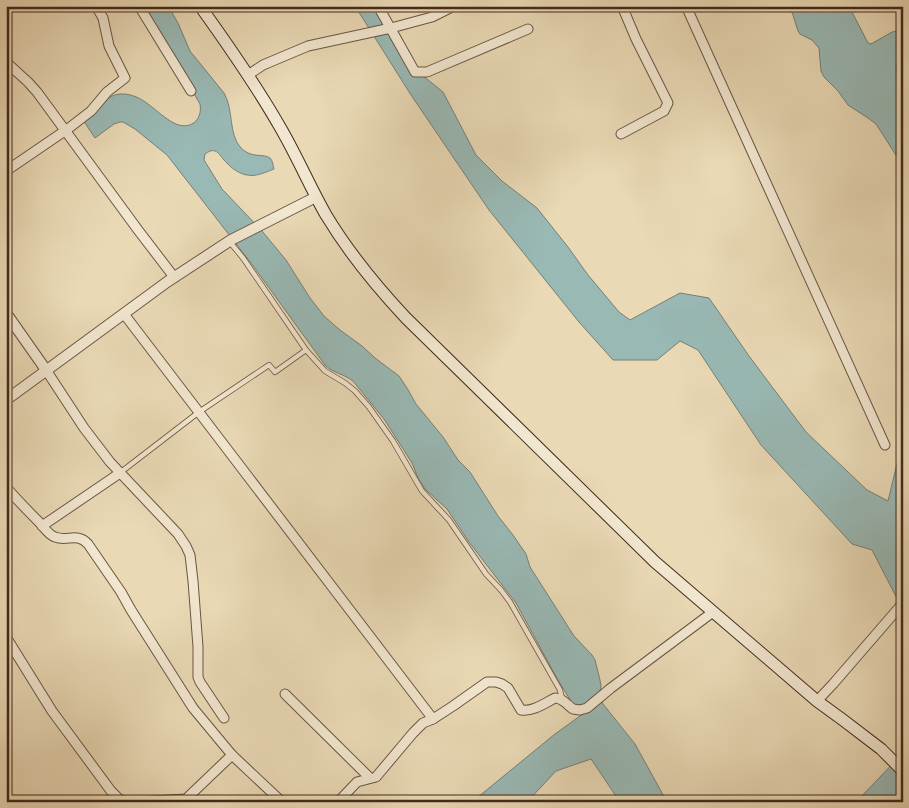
<svg xmlns="http://www.w3.org/2000/svg" width="909" height="808" font-family="'Libre Bodoni',serif">
	<rect width="100%" height="100%" fill="#e9d9b5"/>
	<filter id="stains"><feTurbulence type="fractalNoise" baseFrequency=".004" numOctaves="4"/><feColorMatrix values="0 0 0 0 .2 0 0 0 0 .09 0 0 0 0 .02 0 0 0 .5 -.17"/></filter>
	<radialGradient id="worn" r=".72"><stop offset=".6" stop-color="#630" stop-opacity="0"/><stop offset="1" stop-color="#630" stop-opacity=".3"/></radialGradient>
	<g fill="#99b9b5" stroke="#777f78">
		<path d="M 144,6 L 168,6 L 178,23 L 190,51 L 224,93 C 234,110 228,134 241,148 C 252,159 263,153 270,158 C 273,161 273,166 274,169 C 266,172 256,177 247,175 C 240,174 231,168 227,163 C 219,156 217,145 205,154 L 204,160 L 222,189 L 262,231 L 286,260 L 310,298 L 324,316 L 340,330 L 362,346 L 375,358 L 399,376 L 407,388 L 416,404 L 443,437 L 458,460 L 470,472 L 498,516 L 513,535 L 526,554 L 530,567 L 574,636 L 592,655 L 595,660 L 600,680 L 601,686 L 599,695 L 603,704 L 635,744 L 667,802 L 620,802 L 591,759 L 556,771 L 527,802 L 472,802 L 555,734 L 587,711 L 574,705 L 572,703 L 558,680 L 516,603 L 469,542 L 447,509 L 425,489 L 418,478 L 412,463 L 384,419 L 353,381 C 344,374 333,373 325,365 L 251,263 L 167,155 L 135,129 L 123,122 L 120,122 L 114,124 L 95,138 L 83,120 C 88,116 92,113 96,110 C 104,103 109,94 121,94 C 143,93 156,114 174,123 C 189,131 203,121 200,104 Z"/>
		<polygon points="355,6 377,6 412,67 443,92 476,155 502,181 537,208 568,247 588,275 619,312 630,320 680,293 709,298 749,356 806,432 867,490 888,501 903,439 903,610 872,550 852,544 761,445 698,350 680,341 657,360 613,360 579,322 489,210 411,95"/>
		<polygon points="789,6 853,6 852,12 868,43 871,44 892,32 903,30 903,61 896,67 897,73 903,87 903,166 876,124 868,118 848,105 838,91 824,77 821,71 819,48 812,40 800,34 798,31 793,15"/>
		<polygon points="903,753 903,802 855,802 858,800"/>
	</g>
	<g fill="none" stroke-linecap="round" stroke-linejoin="round">
		<defs>
			<g id="service">
				<polyline points="229,241 243,258 306,350 325,371 345,383 355,391 369,407 393,441 422,491 449,520 486,574 501,590 510,602 560,690 562,699"/>
				<polyline points="121,472 199,412 269,365 275,372 306,350"/>
			</g>
			<g id="minor">
				<polyline points="139,6 191,91"/>
				<polyline points="378,6 415,72 427,72 528,29"/>
				<polyline points="686,6 885,445"/>
				<polyline points="6,10 12,6"/>
				<polyline points="6,62 28,82 37,92 138,230 174,277"/>
				<polyline points="248,75 263,65 308,46 391,28 432,17 454,6"/>
				<polyline points="621,134 664,111 668,103 636,39 622,6"/>
				<polyline points="6,171 69,128 91,111 107,92 125,78 109,46 103,18 96,6"/>
				<polyline points="124,314 433,719"/>
				<polyline points="46,370 84,428 110,462 178,534 186,546 190,555 193,581 198,647 198,677 200,682 224,718"/>
				<path d="M 6,487 C 17,500 29,512 41,524 C 45,529 49,535 55,537 C 67,542 77,532 88,544 L 121,592 L 131,610 L 193,708 L 232,755 L 282,802"/>
				<polyline points="42,526 120,473"/>
				<polyline points="6,637 52,711 111,791 120,800 127,802"/>
				<polyline points="285,694 370,778"/>
				<polyline points="817,701 833,684 903,603"/>
				<polyline points="135,802 186,799 232,755"/>
				<path d="M 338,802 L 357,782 L 376,777 L 413,733 L 423,723 L 433,719 L 453,706 L 487,682 L 496,682 L 502,684 L 508,688 L 521,710 C 533,712 545,703 555,698 C 563,698 567,705 573,709 L 580,710 L 587,708 L 611,688 L 713,612"/>
			</g>
			<g id="tertiary">
				<polyline points="6,313 46,370"/>
				<polyline points="6,400 167,282 231,240 316,197"/>
			</g>
			<path id="secondary" d="M 200,6 C 228,45 256,85 280,127 C 297,156 310,187 326,215 C 349,253 376,286 406,318 L 655,562 L 817,701 L 843,720 L 881,749 L 903,771"/>
		</defs>
		<use href="#service" stroke="#6c5542" stroke-width="6"/>
		<use href="#minor" stroke="#6c5542" stroke-width="11"/>
		<use href="#tertiary" stroke="#6c5542" stroke-width="12"/>
		<use href="#secondary" stroke="#43291c" stroke-width="13"/>
		<use href="#service" stroke="#f1e6cf" stroke-width="4.5"/>
		<use href="#minor" stroke="#f1e6cf" stroke-width="9"/>
		<use href="#tertiary" stroke="#f1e6cf" stroke-width="10"/>
		<use href="#secondary" stroke="#f1e6cf" stroke-width="11"/>
	</g>
	<rect width="909" height="808" fill="none" stroke="#e9d9b5" stroke-width="25"/>
	<rect x="8" y="8" width="894" height="793" fill="none" stroke="#43291c" stroke-width="2.5"/>
	<rect x="12" y="12" width="884" height="783" fill="none" stroke="#43291c"/>
	<rect width="100%" height="100%" filter="url(#stains)"/>
	<rect width="100%" height="100%" fill="url(#worn)"/>
</svg>
